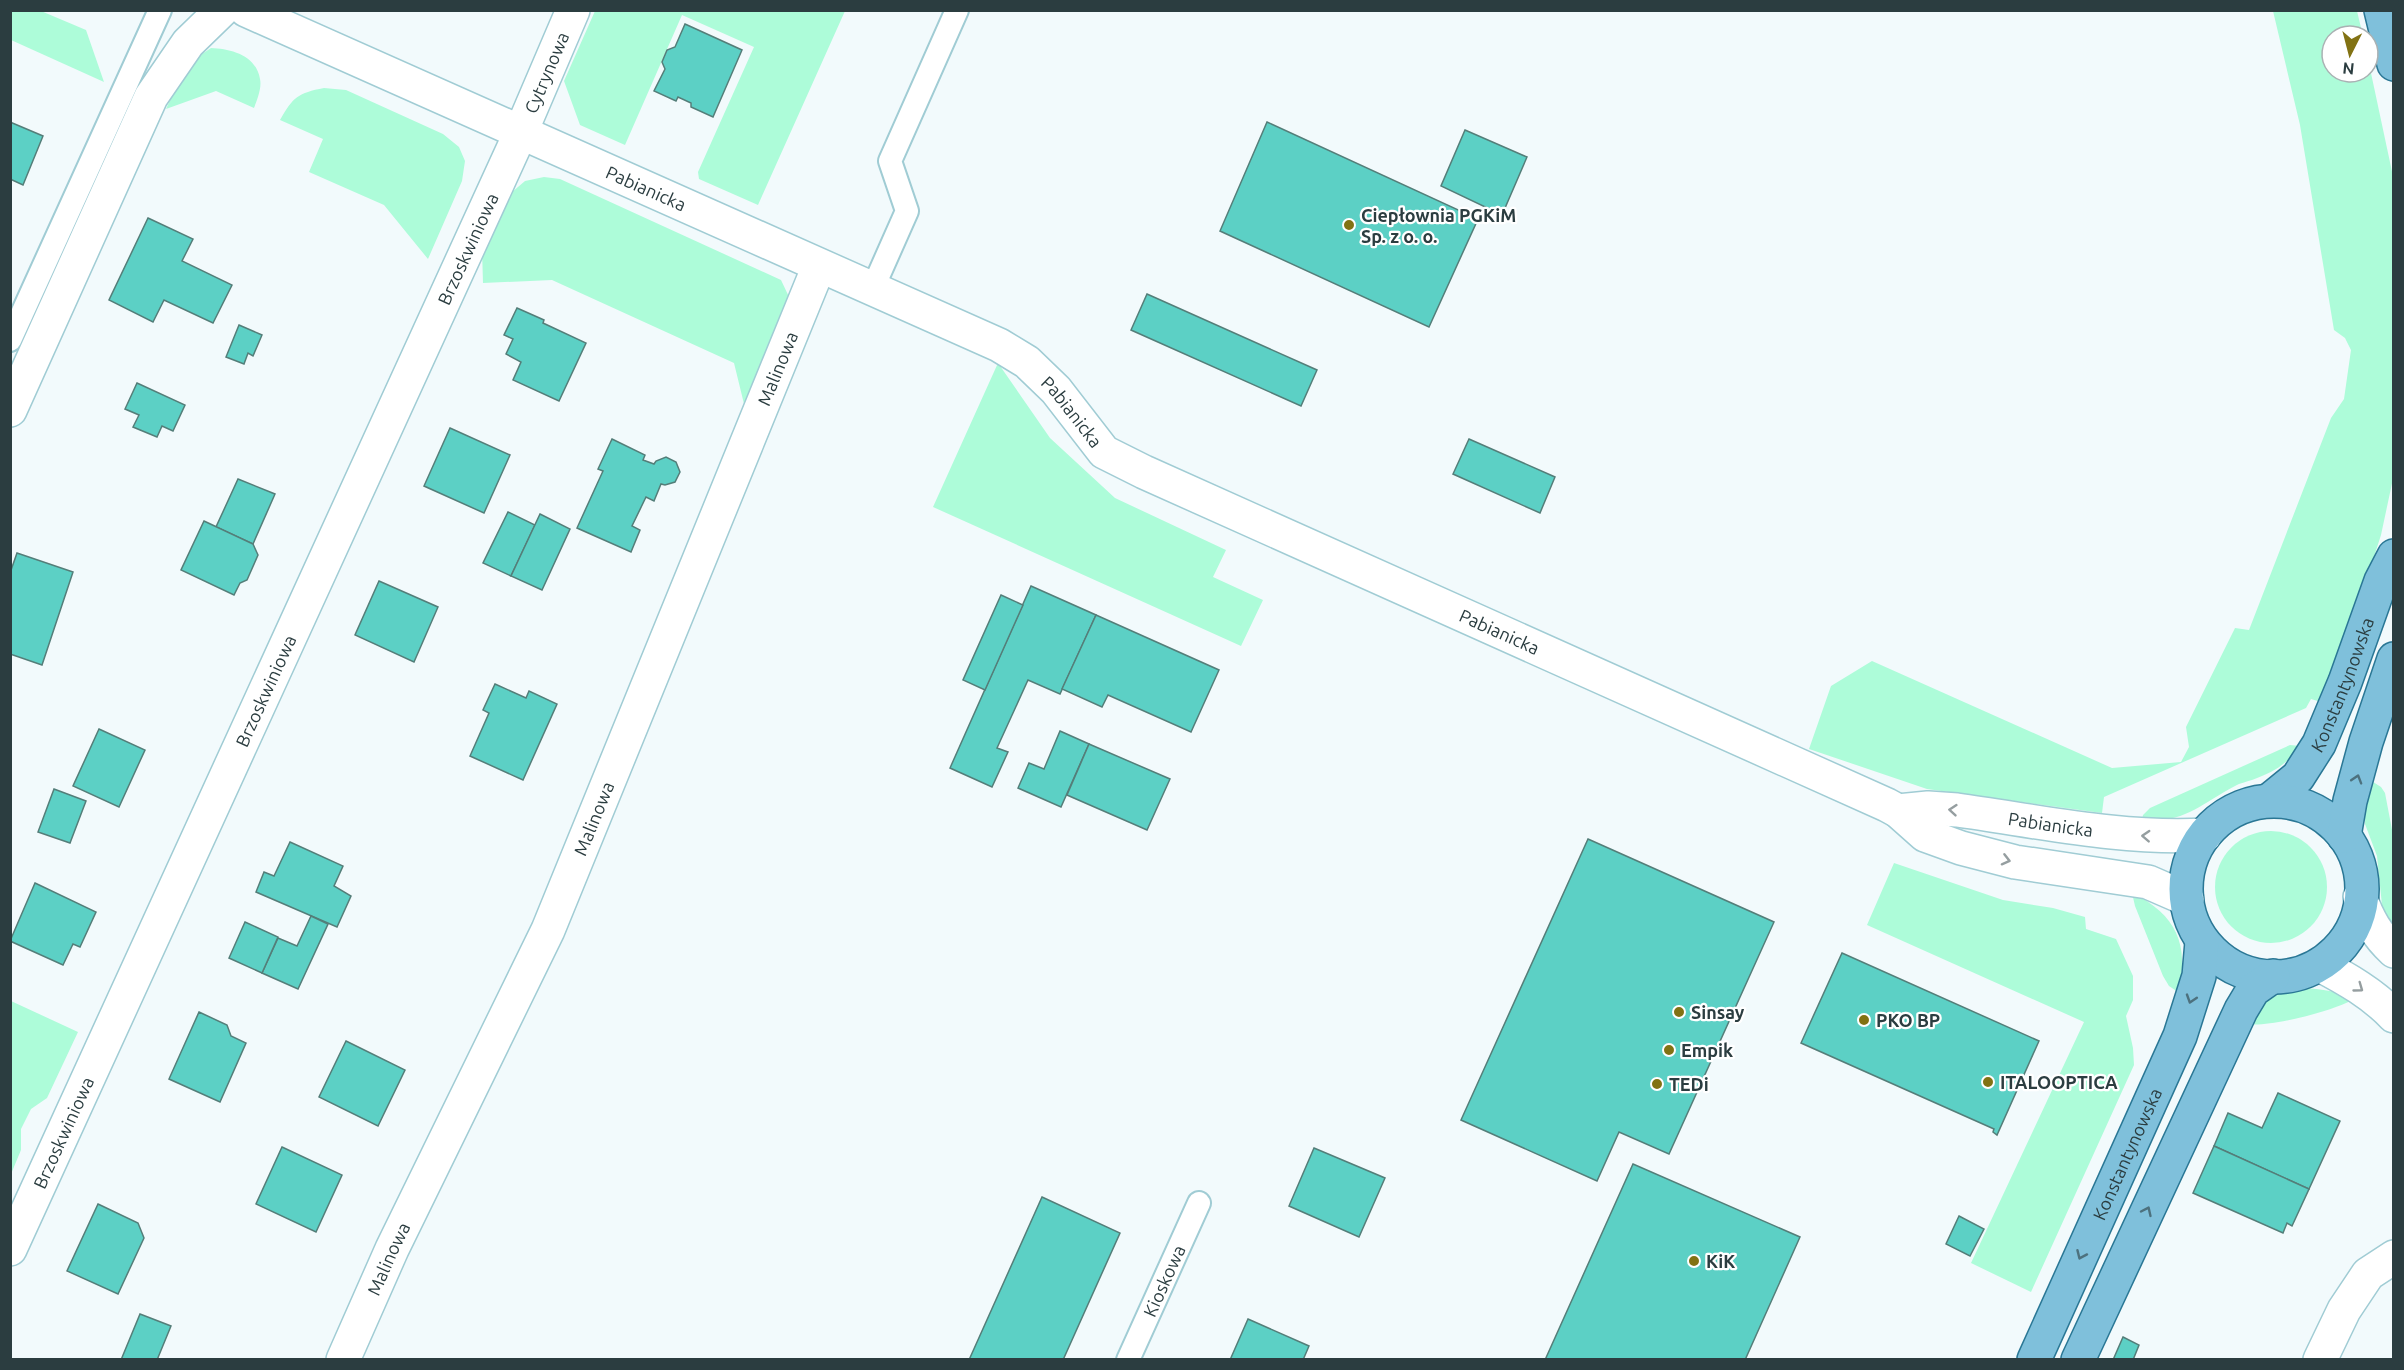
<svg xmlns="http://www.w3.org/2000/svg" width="2404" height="1370" font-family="Ubuntu,sans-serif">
	<rect width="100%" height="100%" fill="#f2fafc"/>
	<g fill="#adfcd9">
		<polygon points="11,10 41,11 86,30 104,82 11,40"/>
		<polygon points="595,11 845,11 758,205 699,179 698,172 754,47 682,15 625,145 580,125 564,81"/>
		<polygon points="2273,11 2357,11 2363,36 2332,36 2332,72 2368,72 2368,59 2394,181 2394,474 2381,535 2345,647 2324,703 2311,699 2306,708 2104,797 2102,813 1927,789 1809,749 1831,686 1872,661 2112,768 2181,762 2189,747 2186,727 2235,628 2249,630 2331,418 2344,399 2351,350 2345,338 2334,330 2300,125"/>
		<path d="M 211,48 C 231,49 256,55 260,79 C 262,88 257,100 254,108 L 216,91 L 166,109 L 187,64 Z"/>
		<path d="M 324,88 L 346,90 L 443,134 L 459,147 L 465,161 L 462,181 L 428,259 L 384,205 L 309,172 L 323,139 L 280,120 C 293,97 298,93 324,88 Z"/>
		<polygon points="544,177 560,179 781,280 790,299 745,408 734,363 552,280 483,283 482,249 505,198 525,181"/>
		<polygon points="998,363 1050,438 1115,498 1226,550 1213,577 1263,600 1241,646 933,507"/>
		<path d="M 2290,745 L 2300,746 C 2286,765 2274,772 2252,780 C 2246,782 2240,783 2235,786 C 2199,805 2186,823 2142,820 L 2143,815 L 2150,808 Z"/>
		<polygon points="2370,780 2381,787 2385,793 2393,835 2393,934 2383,915 2377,856 2365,824 2365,802"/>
		<circle cx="2271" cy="887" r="56"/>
		<polygon points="1894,863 2003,900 2053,908 2085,917 2086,929 2116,939 2133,976 2133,1000 2126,1016 2133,1048 2134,1065 2031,1292 1971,1263 2084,1022 1867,925"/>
		<path d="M 2132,893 C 2176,914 2190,945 2178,992 L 2169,986 L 2163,976 L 2135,906 Z"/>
		<path d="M 2293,988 C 2315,988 2333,989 2352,1000 C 2333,1011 2268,1028 2247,1024 L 2265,1001 Z"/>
		<polygon points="11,1001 78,1032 47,1098 31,1109 21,1129 21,1150 11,1174"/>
	</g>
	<g fill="#5cd0c5" stroke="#547e79" stroke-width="1.5">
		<polygon points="685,24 742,50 713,117 691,107 691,103 678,97 676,101 654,91 665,69 662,62 667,50 675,47"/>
		<polygon points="10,122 43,136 23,185 10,179"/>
		<polygon points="1267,122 1478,219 1429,327 1220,231"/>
		<polygon points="1465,130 1527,157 1502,215 1441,186"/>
		<polygon points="148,218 193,239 182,261 232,285 213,323 164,300 153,322 109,300"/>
		<polygon points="1147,294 1317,370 1301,406 1131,330"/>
		<polygon points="517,308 544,320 543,323 586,343 559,401 513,380 521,362 506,354 513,339 504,335"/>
		<polygon points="239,325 262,335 253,356 248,353 244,364 226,357"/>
		<polygon points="137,383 185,405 173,431 162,426 157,437 133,427 139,415 125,409"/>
		<polygon points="450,428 510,455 484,513 424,486"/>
		<polygon points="612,439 645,455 643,460 654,464 656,461 666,457 676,462 680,472 675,482 665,485 661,484 654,501 646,497 632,526 640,530 631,552 577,528 603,471 598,469"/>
		<polygon points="1469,439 1555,477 1540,513 1453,474"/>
		<polygon points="238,479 275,494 253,544 216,527"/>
		<polygon points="508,512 535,525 511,576 483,563"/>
		<polygon points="540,514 570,529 542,590 511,576"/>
		<polygon points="204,521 253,544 258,555 247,580 240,583 234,595 181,570"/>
		<polygon points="17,553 73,572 42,665 10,654 10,573"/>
		<polygon points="379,581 438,607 414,662 355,635"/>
		<polygon points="1031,586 1096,615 1060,694 1028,680 997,748 1008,752 992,787 950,768"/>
		<polygon points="1001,595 1023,605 985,690 963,680"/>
		<polygon points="1096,615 1219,670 1191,732 1108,695 1102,707 1062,689"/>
		<polygon points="495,684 526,698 529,691 557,704 523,780 470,756 489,713 483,710"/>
		<polygon points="99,729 145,750 119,807 73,786"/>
		<polygon points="1060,731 1089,744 1061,807 1018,788 1029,763 1044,769"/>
		<polygon points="1089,744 1170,779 1147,830 1067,795"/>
		<polygon points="54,789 86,801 70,843 38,832"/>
		<polygon points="1588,839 1774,922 1669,1154 1619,1132 1597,1181 1461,1120"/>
		<polygon points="290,842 343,866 334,886 351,896 337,927 256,892 264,872 274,876"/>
		<polygon points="35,883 96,912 80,947 73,944 63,965 10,941"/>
		<polygon points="311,916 328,924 298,989 262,973 278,938 297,946"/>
		<polygon points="245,922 278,937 262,973 229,958"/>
		<polygon points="1842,953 2039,1041 1997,1135 1993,1132 1994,1129 1801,1043"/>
		<polygon points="199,1012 227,1025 231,1036 246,1043 220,1102 169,1079"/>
		<polygon points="346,1041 405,1070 378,1126 319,1097"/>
		<polygon points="2278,1093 2340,1121 2309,1189 2214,1146 2228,1113 2262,1128"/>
		<polygon points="2214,1146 2309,1189 2292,1226 2287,1223 2283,1233 2193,1193"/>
		<polygon points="282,1147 342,1175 316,1232 256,1204"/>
		<polygon points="1314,1148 1385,1178 1359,1237 1289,1206"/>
		<polygon points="1633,1164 1800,1237 1745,1360 1545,1360"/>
		<polygon points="1042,1197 1120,1233 1063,1360 969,1360"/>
		<polygon points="98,1204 138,1223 144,1238 118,1294 67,1271"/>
		<polygon points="1959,1216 1984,1229 1970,1256 1946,1244"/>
		<polygon points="140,1314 171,1326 157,1360 121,1360"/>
		<polygon points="1248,1319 1309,1346 1303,1360 1230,1360"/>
		<polygon points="2123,1337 2139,1345 2133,1360 2113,1360"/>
	</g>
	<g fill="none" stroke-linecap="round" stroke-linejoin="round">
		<defs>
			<g id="lane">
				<polyline points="872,290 907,211 890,161 957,10"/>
				<polyline points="10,340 160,10"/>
				<path id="s1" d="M 1128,1360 L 1199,1203"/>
			</g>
			<g id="street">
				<path id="s2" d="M 246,10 L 999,345 L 1027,362 L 1056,390 L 1104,452 L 1144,472 L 1887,805 L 1898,811 L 1925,835 L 1961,848 L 2015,862 L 2148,882 L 2187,899"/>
				<polyline points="10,410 151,97 188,43 222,10"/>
				<path id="s3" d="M 1898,811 L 1928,808 L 1957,810 C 2037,821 2124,840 2205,835"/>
				<path id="s4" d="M 10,1249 L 520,134 L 573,10"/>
				<path id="s5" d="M 343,1360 L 392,1249 L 548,930 L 819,266"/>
				<polyline points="2320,1360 2344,1310 2368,1274 2394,1257"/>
			</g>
			<g id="secondary">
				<path d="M 2360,897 C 2368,920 2377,935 2394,951"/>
				<path d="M 2320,965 C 2347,979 2373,994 2394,1016"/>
			</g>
			<g id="primary">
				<polyline points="2381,10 2394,64"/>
				<path id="s6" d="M 2271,799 L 2298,777 L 2319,744 L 2345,682 L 2381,581 L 2394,556"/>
				<circle cx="2274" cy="889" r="88"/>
				<polyline points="2344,836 2350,801 2366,742 2394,659"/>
				<path id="s7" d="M 2034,1360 L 2180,1036 L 2199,976 L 2202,942"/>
				<polyline points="2078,1360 2241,1010 2253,990 2273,976"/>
			</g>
		</defs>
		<use href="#lane" stroke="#a0ccd4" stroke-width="26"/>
		<use href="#street" stroke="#a0ccd4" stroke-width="36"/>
		<use href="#secondary" stroke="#a0ccd4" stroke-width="36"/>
		<use href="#primary" stroke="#2a7795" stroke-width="36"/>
		<use href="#lane" stroke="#fff" stroke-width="22"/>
		<use href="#street" stroke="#fff" stroke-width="33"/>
		<use href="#secondary" stroke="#fff" stroke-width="33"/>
		<use href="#primary" stroke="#7fc0db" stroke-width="33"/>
	</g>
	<defs><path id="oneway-chevron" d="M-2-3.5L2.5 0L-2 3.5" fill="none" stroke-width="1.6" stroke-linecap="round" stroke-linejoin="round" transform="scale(1.5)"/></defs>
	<g stroke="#4d717e">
		<use href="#oneway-chevron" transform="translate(2357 779) rotate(-73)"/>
		<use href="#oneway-chevron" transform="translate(2191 999) rotate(108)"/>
		<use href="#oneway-chevron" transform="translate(2147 1211) rotate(-65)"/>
		<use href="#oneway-chevron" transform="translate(2081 1255) rotate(114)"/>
	</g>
	<g stroke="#959ea0">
		<use href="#oneway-chevron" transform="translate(1953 810) rotate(-175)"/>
		<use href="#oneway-chevron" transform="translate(2146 836) rotate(-177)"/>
		<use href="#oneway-chevron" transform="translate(2006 860) rotate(14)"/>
		<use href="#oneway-chevron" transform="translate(2359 988) rotate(36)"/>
	</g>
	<g fill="#827213" stroke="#fff" stroke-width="2">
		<circle cx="1349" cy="225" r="6"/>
		<circle cx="1679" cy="1012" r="6"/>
		<circle cx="1864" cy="1020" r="6"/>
		<circle cx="1669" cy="1050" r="6"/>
		<circle cx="1988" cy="1082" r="6"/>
		<circle cx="1657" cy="1084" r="6"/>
		<circle cx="1694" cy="1261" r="6"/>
	</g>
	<g text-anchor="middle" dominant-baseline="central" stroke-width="4.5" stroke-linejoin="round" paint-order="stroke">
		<g font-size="18" fill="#2b3d40" stroke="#fff">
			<text stroke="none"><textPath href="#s4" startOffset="1293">Cytrynowa</textPath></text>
			<text stroke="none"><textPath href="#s2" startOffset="438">Pabianicka</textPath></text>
			<text stroke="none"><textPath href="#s4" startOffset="1100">Brzoskwiniowa</textPath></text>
			<text stroke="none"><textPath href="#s5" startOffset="1083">Malinowa</textPath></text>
			<text stroke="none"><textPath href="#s2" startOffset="924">Pabianicka</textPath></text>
			<text stroke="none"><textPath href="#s2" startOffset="1410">Pabianicka</textPath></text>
			<text stroke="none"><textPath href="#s6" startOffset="138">Konstantynowska</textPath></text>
			<text stroke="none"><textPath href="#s4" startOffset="614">Brzoskwiniowa</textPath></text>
			<text stroke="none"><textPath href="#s5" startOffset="597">Malinowa</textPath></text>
			<text stroke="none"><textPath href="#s3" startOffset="154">Pabianicka</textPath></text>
			<text stroke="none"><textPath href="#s4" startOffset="128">Brzoskwiniowa</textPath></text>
			<text stroke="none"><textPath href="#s7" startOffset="226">Konstantynowska</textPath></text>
			<text stroke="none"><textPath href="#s5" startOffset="111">Malinowa</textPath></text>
			<text stroke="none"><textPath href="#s1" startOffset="87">Kioskowa</textPath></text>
		</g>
		<g font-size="18" font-weight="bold" fill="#2b3d40" stroke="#fff" text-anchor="start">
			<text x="1361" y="215">Ciepłownia PGKiM<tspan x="1361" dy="21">Sp. z o. o.</tspan></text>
			<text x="1691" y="1012">Sinsay</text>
			<text x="1876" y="1020">PKO BP</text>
			<text x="1681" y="1050">Empik</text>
			<text x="2000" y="1082">ITALOOPTICA</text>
			<text x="1669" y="1084">TEDi</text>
			<text x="1706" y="1261">KiK</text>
		</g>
	</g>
	<rect width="2404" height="1370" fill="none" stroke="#2b3d40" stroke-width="24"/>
	<g transform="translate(2350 54) rotate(186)"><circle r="28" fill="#ffffff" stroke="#aab1b3" stroke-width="1.5"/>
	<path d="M0-4.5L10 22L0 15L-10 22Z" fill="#827213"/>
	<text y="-9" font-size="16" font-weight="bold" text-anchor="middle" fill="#2b3d40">N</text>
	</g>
</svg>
